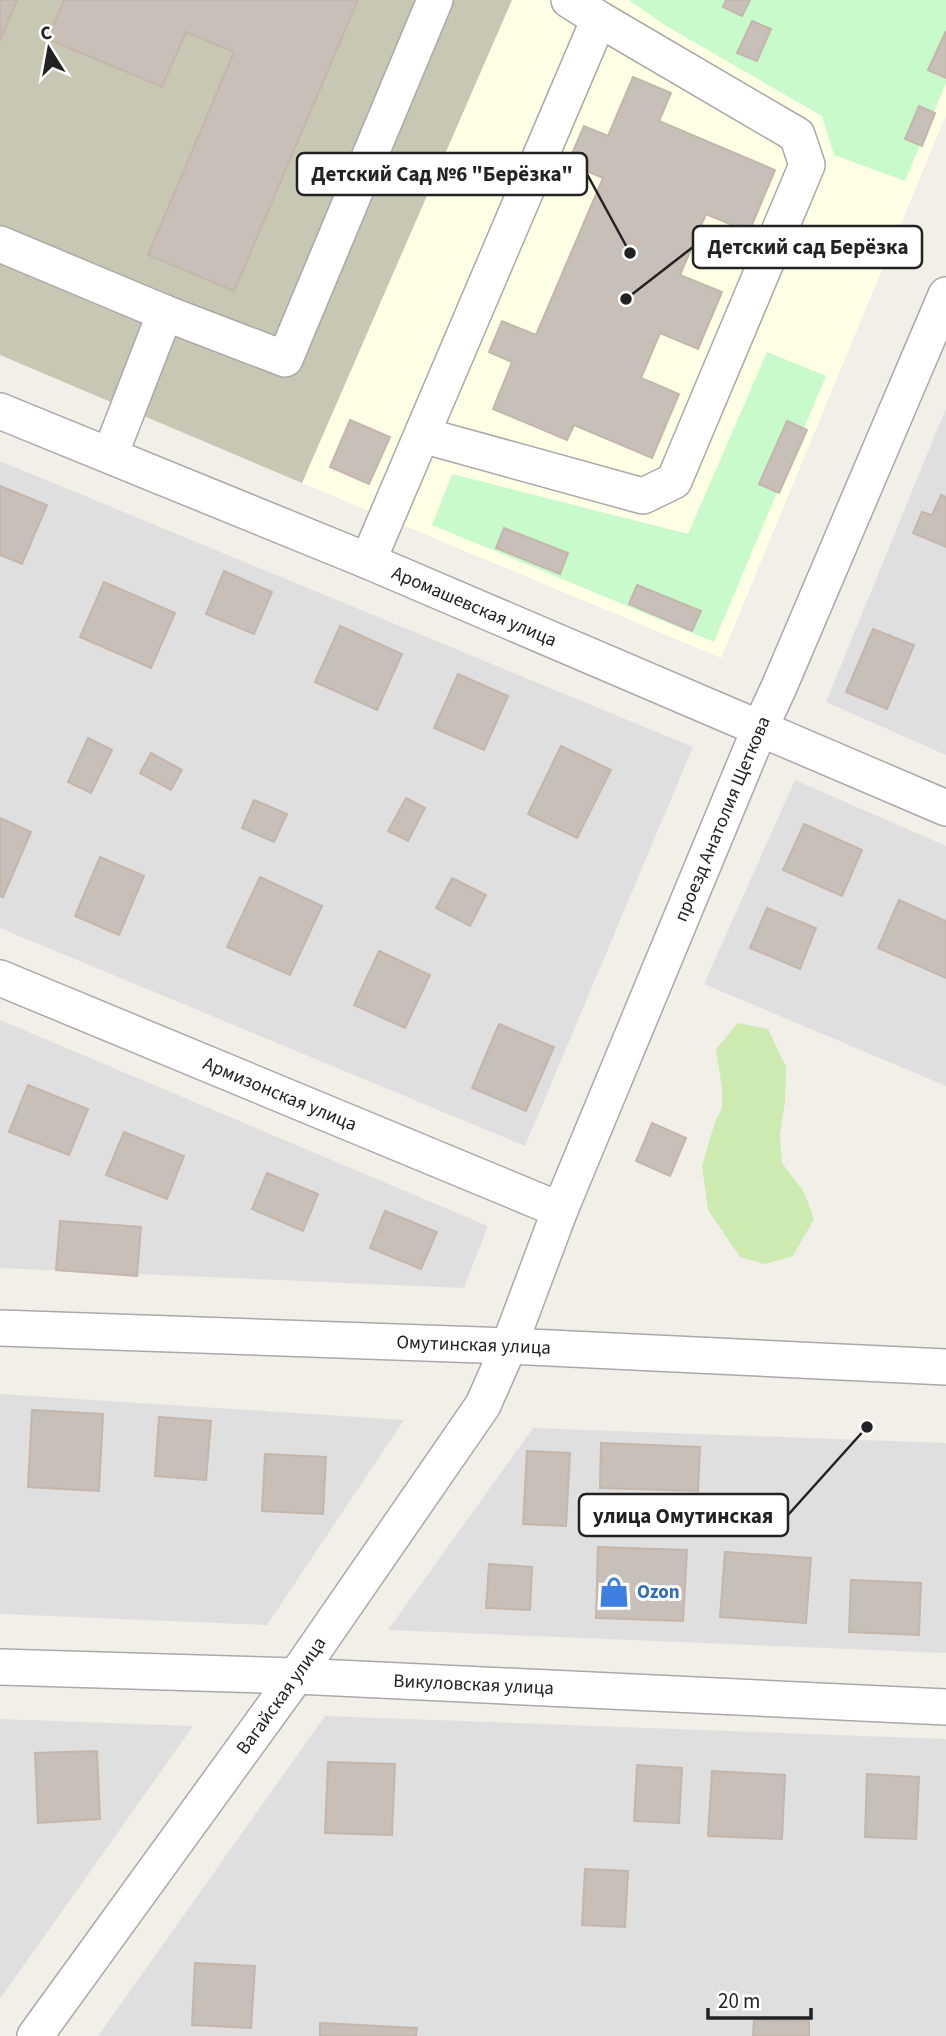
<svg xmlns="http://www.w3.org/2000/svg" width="946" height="2036" font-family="'Source Sans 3',sans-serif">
	<rect width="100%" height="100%" fill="#f2efe9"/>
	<g fill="#e0dfdf">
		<polygon points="946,408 946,755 826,702"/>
		<polygon points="0,461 693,747 525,1146 0,928"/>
		<polygon points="795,780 946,846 946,1086 704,984"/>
		<polygon points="0,1020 488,1226 464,1288 0,1268"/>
		<polygon points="0,1394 404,1420 267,1625 0,1614"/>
		<polygon points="533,1428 946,1443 946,1653 388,1630"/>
		<polygon points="325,1716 946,1739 946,2036 98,2036"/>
		<polygon points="0,1719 193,1726 0,1999"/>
	</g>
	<polygon fill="#ffffe5" points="512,0 946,0 946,115 721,658 302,483"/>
	<polygon fill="#c7c7b4" points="0,0 512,0 302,483 0,355"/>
	<polygon fill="#cdebb0" points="738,1023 768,1029 786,1067 785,1102 780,1134 782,1163 804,1192 814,1219 793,1256 765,1264 740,1257 708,1210 702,1166 715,1122 722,1108 722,1088 716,1049"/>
	<g fill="#c8facc">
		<polygon points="629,0 946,0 946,83 905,181 834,155 822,116 666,26"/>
		<polygon points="767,352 826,376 714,642 432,525 452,474 688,534"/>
	</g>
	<g fill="#c7bfb8" stroke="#c4b6ab" stroke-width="2">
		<polygon points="0,0 17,0 0,41"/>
		<polygon points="64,0 358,0 234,291 148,255 234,52 186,32 162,87 48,39"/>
		<polygon points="726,0 750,0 742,16 723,7"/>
		<polygon points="752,21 771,29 757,61 737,53"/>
		<polygon points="946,31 946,78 928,70"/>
		<polygon points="633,77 671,93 659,121 775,170 749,232 706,214 680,275 722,292 698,349 660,333 641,378 679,394 652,458 574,425 567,440 493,409 512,362 489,352 502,321 536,335 603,178 568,163 584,126 608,136"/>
		<polygon points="919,106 935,113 922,146 905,139"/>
		<polygon points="350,420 390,437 369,484 330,467"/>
		<polygon points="787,421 807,430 779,493 759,484"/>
		<polygon points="0,486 47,505 22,564 0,555"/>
		<polygon points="941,495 946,497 946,547 913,533 922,512 932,515"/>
		<polygon points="504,528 568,553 560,574 496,548"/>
		<polygon points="224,571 272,592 254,634 206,614"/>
		<polygon points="104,582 175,613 151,668 80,637"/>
		<polygon points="637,585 701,611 692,631 629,604"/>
		<polygon points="340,626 402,654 377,710 315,682"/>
		<polygon points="873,629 914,645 887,709 846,692"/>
		<polygon points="458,674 508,696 484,750 434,728"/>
		<polygon points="88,738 112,750 91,793 68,782"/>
		<polygon points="561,746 611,770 577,838 528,814"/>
		<polygon points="151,753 182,770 171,790 140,773"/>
		<polygon points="406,798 425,808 408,841 388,831"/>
		<polygon points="254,800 287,814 274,842 242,828"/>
		<polygon points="0,818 31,832 3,897 0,896"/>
		<polygon points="804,824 862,850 842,896 783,870"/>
		<polygon points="100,857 144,876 119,935 75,916"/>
		<polygon points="260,877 322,906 290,975 227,947"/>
		<polygon points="452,878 486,895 470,926 436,908"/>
		<polygon points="899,900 946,921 946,978 878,948"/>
		<polygon points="767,908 816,928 800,969 750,948"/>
		<polygon points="379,951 430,975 405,1028 354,1005"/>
		<polygon points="499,1024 554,1047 526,1111 472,1088"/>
		<polygon points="28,1085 88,1109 69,1155 9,1132"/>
		<polygon points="652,1123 686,1138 670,1176 636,1161"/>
		<polygon points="124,1132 184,1156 167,1199 106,1175"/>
		<polygon points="267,1173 318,1194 303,1231 252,1209"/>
		<polygon points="385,1211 437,1232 421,1269 370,1248"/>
		<polygon points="60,1221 141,1227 137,1276 56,1270"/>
		<polygon points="32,1410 103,1414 99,1491 28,1487"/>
		<polygon points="159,1417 211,1421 206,1480 155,1476"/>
		<polygon points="601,1443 700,1447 698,1491 600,1488"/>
		<polygon points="527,1451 570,1453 566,1526 523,1524"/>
		<polygon points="265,1454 326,1457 323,1514 262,1511"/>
		<polygon points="598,1547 687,1550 683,1621 596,1618"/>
		<polygon points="725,1552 811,1558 806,1623 720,1617"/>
		<polygon points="489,1564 532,1567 530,1610 486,1608"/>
		<polygon points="851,1580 921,1583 919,1635 849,1632"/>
		<polygon points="97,1751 100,1819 38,1823 35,1753"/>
		<polygon points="328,1762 395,1764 392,1835 325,1833"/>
		<polygon points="637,1765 682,1768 679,1823 634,1821"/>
		<polygon points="712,1771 785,1775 782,1839 708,1836"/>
		<polygon points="867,1774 919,1777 916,1839 865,1837"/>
		<polygon points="585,1869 628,1871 625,1927 582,1925"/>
		<polygon points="195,1963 255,1966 251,2028 192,2025"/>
		<polygon points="754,2020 809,2021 809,2036 753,2036"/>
		<polygon points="320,2023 417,2028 416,2036 320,2036"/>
	</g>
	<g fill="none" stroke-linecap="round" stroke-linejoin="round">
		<defs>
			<g id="minor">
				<polyline points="569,0 599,19"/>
				<polyline points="0,244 165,313 285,359 435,0"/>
				<path id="s1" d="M 0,411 L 368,561 L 946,808"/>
				<polyline points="110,455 165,313"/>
				<polyline points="368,561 599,19 797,135 807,165 674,481 643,496 422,435"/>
				<path id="s2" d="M 0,978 L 560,1210"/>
				<path id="s3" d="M 0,1328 L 509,1346 L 946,1367"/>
				<path id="s4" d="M 0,1667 L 296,1676 L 946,1707"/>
				<path id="s5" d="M 35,2036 L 296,1676 L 483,1405 L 509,1346 L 560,1210 L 760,728 L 779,687 L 946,295"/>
			</g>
		</defs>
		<use href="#minor" stroke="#a9a9a9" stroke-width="38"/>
		<use href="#minor" stroke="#fff" stroke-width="35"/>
	</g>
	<defs>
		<symbol id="shop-bare" viewBox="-9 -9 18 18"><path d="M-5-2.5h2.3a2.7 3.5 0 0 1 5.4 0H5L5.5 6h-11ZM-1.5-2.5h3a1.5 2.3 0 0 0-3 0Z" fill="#3f7fe0" stroke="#fff" stroke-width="2.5" paint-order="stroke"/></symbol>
	</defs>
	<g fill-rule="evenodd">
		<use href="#shop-bare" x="592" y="1570" width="44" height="44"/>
	</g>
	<g text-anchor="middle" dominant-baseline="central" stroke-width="6" stroke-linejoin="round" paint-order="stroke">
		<g font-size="19" fill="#222" stroke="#fff">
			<text stroke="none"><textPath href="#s1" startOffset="513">Аромашевская улица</textPath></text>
			<text stroke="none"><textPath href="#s5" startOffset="1407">проезд Анатолия Щеткова</textPath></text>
			<text stroke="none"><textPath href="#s2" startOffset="303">Армизонская улица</textPath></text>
			<text stroke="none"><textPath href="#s3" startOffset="474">Омутинская улица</textPath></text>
			<text stroke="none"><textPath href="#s4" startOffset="474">Викуловская улица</textPath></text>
			<text stroke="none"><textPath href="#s5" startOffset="420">Вагайская улица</textPath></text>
		</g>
		<g font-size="19" font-weight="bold" fill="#366cbe" stroke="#fff" text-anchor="start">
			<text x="637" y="1592">Ozon</text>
		</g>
	</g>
	<path fill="none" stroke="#222" stroke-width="2.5" d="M630 253L587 174M626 299L693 247M867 1427L788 1515"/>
	<g fill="#222" stroke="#fff" stroke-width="2.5">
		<circle cx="630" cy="253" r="7"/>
		<circle cx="626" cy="299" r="7"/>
		<circle cx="867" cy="1427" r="7"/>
	</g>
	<g fill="#fff" stroke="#222" stroke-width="2.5">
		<rect x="297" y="153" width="290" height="42" rx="7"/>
		<rect x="693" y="226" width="229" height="42" rx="7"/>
		<rect x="579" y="1494" width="209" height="42" rx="7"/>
	</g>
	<g font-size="21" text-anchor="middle" font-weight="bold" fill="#222">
		<text x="442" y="181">Детский Сад №6 "Берёзка"</text>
		<text x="808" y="254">Детский сад Берёзка</text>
		<text x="683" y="1523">улица Омутинская</text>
	</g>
	<g transform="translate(49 49) rotate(349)" stroke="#ffffff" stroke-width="5" paint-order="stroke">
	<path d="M0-5L12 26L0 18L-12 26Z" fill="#222222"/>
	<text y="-10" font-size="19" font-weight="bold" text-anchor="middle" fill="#222222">С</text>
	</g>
	<path d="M708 2008v10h103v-10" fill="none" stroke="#222222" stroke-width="3.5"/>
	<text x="718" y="2008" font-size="21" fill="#222222" stroke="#ffffff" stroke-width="5" paint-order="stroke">20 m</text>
</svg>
